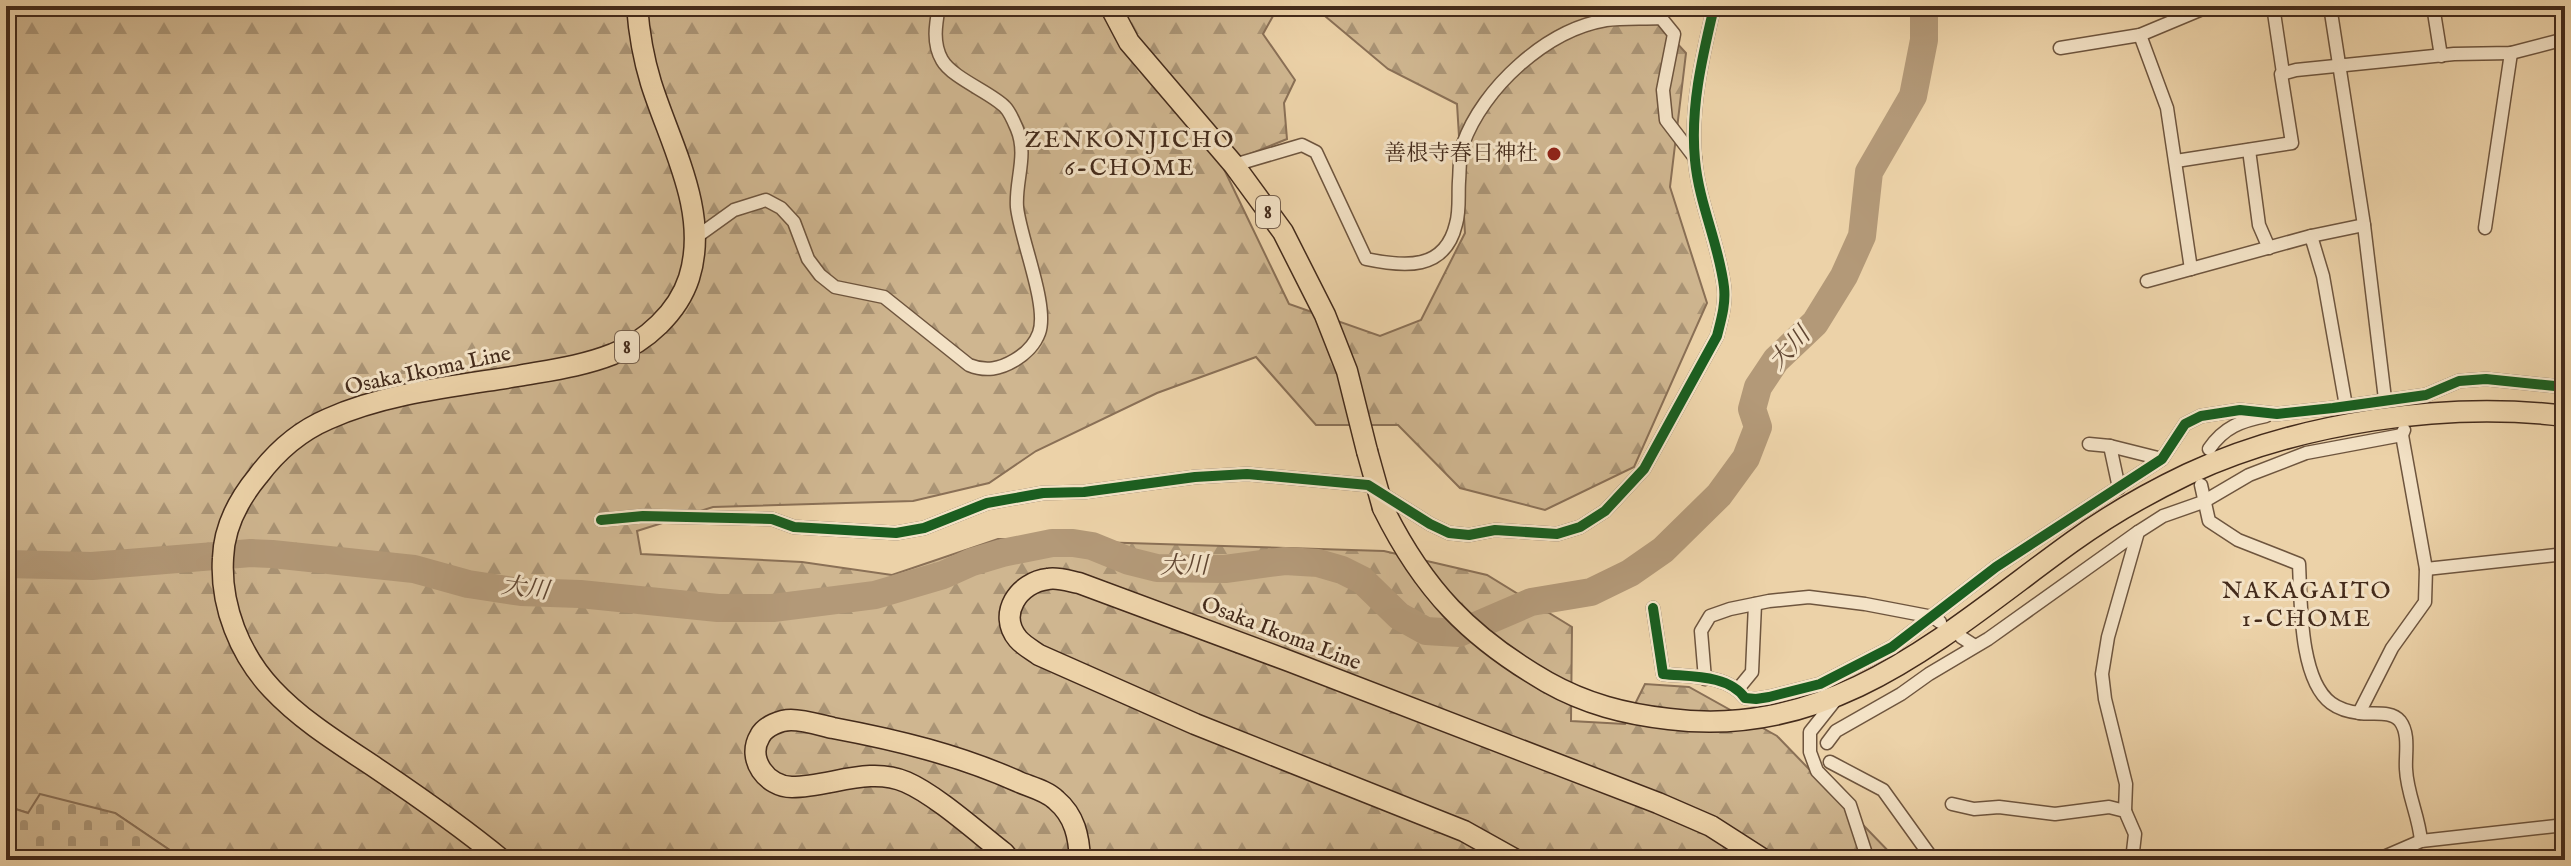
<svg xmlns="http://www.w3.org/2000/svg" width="2571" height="866" font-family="'IM FELL English','Noto Serif JP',serif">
	<defs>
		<pattern id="forest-firs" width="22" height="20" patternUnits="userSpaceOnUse" patternTransform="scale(2)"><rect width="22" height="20" fill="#cfb690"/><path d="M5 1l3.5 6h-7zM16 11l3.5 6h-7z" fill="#aa9475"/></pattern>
		<pattern id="cemetery-stones" width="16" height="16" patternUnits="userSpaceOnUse" patternTransform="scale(2)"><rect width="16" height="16" fill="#cfb690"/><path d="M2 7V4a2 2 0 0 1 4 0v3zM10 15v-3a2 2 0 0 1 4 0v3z" fill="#aa9475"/></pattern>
	</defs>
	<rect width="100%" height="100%" fill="#ecd2a8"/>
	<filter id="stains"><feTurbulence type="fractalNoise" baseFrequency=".0025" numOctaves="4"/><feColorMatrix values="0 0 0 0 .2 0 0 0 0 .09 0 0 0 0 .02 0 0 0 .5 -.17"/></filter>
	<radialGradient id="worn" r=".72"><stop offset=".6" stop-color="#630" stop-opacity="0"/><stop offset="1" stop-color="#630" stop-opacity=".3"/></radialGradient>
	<polygon fill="url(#forest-firs)" stroke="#8a7056" stroke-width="2" points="6,6 1289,6 1273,16 1263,34 1295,80 1284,103 1287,139 1222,165 1289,304 1380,336 1421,320 1465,233 1457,104 1388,69 1313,6 1643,6 1686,53 1670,187 1707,303 1634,467 1545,510 1460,488 1398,425 1316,425 1256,357 1157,393 1036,451 989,483 913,501 713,507 637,531 641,554 802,562 892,575 998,539 1384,551 1487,575 1572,627 1571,721 1625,724 1645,684 1689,687 1777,736 1897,860 180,860 180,857 115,813 28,813 6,806"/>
	<polygon fill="url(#cemetery-stones)" stroke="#8a7056" stroke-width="2" points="40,794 115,813 180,857 180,860 6,860 6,806 28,813"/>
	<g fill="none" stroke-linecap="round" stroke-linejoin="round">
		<polyline stroke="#b39978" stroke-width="28" points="6,564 92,566 251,553 272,554 414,569 468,584 521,592 580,594 718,608 773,608 875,595 943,575 972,562 1002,553 1052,543 1073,543 1092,546 1129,561 1157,568 1225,569 1285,561 1318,563 1342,570 1362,580 1399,616 1426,631 1459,633 1531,602 1591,592 1630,573 1663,550 1719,495 1746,458 1758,427 1752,409 1758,387 1776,360 1815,323 1844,276 1862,236 1869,172 1913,96 1924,40 1924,6"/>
		<defs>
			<g id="street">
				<polyline points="2273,6 2283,73"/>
				<polyline points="2330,6 2364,225 2385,399"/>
				<polyline points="2433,6 2441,56"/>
				<polyline points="2140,35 2167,108 2191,269"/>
				<polyline points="2060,48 2140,35 2207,7 2216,6"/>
				<polyline points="2249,150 2259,225 2269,248"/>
				<polyline points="2176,161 2292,143 2281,74 2296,70 2454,54 2511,53 2565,39"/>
				<path d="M 1234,165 L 1302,145 L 1316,152 L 1366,259 C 1404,267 1445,271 1456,224 C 1460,211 1458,195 1459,181 C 1460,169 1459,155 1463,144 C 1483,88 1546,30 1606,20 C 1624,18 1643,19 1661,18 L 1674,34 L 1663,90 L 1666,120 L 1695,158"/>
				<polyline points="2485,228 2511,53"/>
				<polyline points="2311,236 2364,225"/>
				<path d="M 695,238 L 734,210 L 766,200 L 781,208 L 794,222 L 808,259 L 820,275 L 835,287 L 884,297 L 969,365 C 986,372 1000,369 1015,360 C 1025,354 1035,344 1039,333 C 1049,306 1020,238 1017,207 C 1015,181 1028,155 1017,129 C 1014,122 1010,112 1005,107 C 992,93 952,78 942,60 C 932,43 936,23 939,6"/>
				<polyline points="2147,281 2311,236 2323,276 2346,406"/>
				<polyline points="2089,444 2110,446 2162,459"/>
				<polyline points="2110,446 2119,488"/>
				<path d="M 2209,449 C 2224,427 2241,421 2266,416"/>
				<path d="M 2201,485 L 2209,521 L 2238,540 L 2299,564 C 2301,601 2299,679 2331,703 C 2339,709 2350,712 2360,713 C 2372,715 2391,710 2400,721 C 2410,734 2405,755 2406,769 C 2407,794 2419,816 2421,841"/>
				<path d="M 601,520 L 643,516 L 772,519 L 794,527 L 896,533 L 924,528 L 987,503 L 1043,493 L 1084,492 L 1195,477 L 1247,474 L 1368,485 L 1430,524 L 1449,533 L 1469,535 L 1495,530 L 1557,534 L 1580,527 L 1605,511 L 1644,469 L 1717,336 C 1721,320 1726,304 1724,287 C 1719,244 1699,204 1695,160 C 1690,108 1702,58 1714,7 L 1717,6"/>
				<polyline points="2426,569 2565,554"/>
				<path d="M 1653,608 L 1663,674 C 1689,677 1728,674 1745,698 L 1756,699 L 1769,697 L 1820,684 L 1892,647 L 1996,567 L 2162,459 L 2185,424 L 2201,416 L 2240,410 L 2277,414 L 2333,408 L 2426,395 L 2459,381 L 2486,379 L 2565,387"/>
				<polyline points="1961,637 1975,646"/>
				<polyline points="1705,679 1701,631 1710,616 1730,609 1769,601 1809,597 1865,604 1933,617 1940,622"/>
				<polyline points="1738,689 1752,672 1755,604"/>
				<polyline points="2565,691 2565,708"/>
				<polyline points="1837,698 1810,732 1810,752 1817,771 1850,805 1868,860"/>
				<polyline points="2359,713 2392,648 2425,602 2426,569 2402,435 2404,430"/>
				<polyline points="1827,743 1836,731 1901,694 1929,674 1988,639 2138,532"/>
				<polyline points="1830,762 1883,790 1929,854 1937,860"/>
				<polyline points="1952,804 1974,809 1999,807 2055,814 2109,807 2125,811 2135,834 2132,860"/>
				<polyline points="2125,811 2126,784 2105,699 2102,674 2108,637 2138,532 2163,516 2203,502 2249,475 2306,453 2402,435"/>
				<polyline points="2377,860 2421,841 2565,825"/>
			</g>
			<g id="primary">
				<polyline points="1110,6 1129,42 1234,165 1283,232 1325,315 1347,371 1367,451"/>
				<path d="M 1383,508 C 1423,589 1469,637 1547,682 C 1586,704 1625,714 1669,719 C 1835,740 1947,632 2072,542 C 2108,516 2148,493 2188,474 C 2298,423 2445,401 2565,416"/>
				<path d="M 502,860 C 462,827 419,797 376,768 C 340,744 302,721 272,689 C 240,655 220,606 223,558 C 224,528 239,499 258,476 C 276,452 300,431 328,419 C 386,393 456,386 518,376 C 551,370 583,366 613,354 C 646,342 678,312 689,278 C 710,212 670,144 651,83 C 643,57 639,33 637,6"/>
				<path d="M 1010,860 L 1004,853 C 977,832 936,795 906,782 C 869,766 830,787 792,787 C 767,787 746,759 760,736 C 765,726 781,720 791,720 C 804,720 820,725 833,728 C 897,740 959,755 1019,782 C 1031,787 1047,791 1056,800 C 1075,816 1079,837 1080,860"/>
				<path d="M 1516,860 L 1464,831 L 1195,724 L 1039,655 C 1032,650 1023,645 1018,639 C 997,614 1019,582 1048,579 C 1057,577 1069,581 1079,583 L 1289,661 L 1658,803 L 1711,826 L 1764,860"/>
			</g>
		</defs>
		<use href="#street" stroke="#6e553e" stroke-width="15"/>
		<use href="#primary" stroke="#442b1b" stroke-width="23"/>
		<use href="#street" stroke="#f3e2c6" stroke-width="12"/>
		<use href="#primary" stroke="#ecd2a8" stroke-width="20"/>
		<defs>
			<polyline id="primary-bridge" points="1367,451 1383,508"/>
		</defs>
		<use href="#primary-bridge" stroke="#442b1b" stroke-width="23" stroke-linecap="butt"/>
		<use href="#primary-bridge" stroke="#ecd2a8" stroke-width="20"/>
		<defs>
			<g id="cycleway">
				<path d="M 601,520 L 643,516 L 772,519 L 794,527 L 896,533 L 924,528 L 987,503 L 1043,493 L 1084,492 L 1195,477 L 1247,474 L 1368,485 L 1430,524 L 1449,533 L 1469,535 L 1495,530 L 1557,534 L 1580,527 L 1605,511 L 1644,469 L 1717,336 C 1721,320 1726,304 1724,287 C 1719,244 1699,204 1695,160 C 1690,108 1702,58 1714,7 L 1717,6"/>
				<path d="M 1653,608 L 1663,674 C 1689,677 1728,674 1745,698 L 1756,699 L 1769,697 L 1820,684 L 1892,647 L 1996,567 L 2162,459 L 2185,424 L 2201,416 L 2240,410 L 2277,414 L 2333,408 L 2426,395 L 2459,381 L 2486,379 L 2565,387"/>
			</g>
		</defs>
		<use href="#cycleway" stroke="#f3e2c6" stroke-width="15"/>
		<use href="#cycleway" stroke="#1b5e20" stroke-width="10"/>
	</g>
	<circle fill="#8f2418" stroke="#f3e2c6" stroke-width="3" cx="1554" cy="154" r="8"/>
	<g text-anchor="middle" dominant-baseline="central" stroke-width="6" stroke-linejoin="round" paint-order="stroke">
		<g fill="#f3e2c6" stroke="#78624e" stroke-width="2">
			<rect x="1256" y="196" width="24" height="32" rx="6"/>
			<rect x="615" y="331" width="24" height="32" rx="6"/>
		</g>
		<g font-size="20" font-weight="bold" fill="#442b1b">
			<text x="1268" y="212">8</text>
			<text x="627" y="347">8</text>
		</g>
		<g font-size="22" fill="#442b1b" stroke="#f3e2c6" text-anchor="end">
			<text x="1538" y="154">善根寺春日神社</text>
		</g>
		<g font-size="22" fill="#442b1b" stroke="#f3e2c6">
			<text transform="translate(428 371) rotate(-12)">Osaka Ikoma Line</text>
			<text transform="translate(1281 634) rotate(21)">Osaka Ikoma Line</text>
		</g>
		<g font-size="24" letter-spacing="2" fill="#442b1b" stroke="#f3e2c6">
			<text x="1130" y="140">ZENKONJICHO<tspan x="1130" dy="28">6-CHOME</tspan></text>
			<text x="2307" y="591">NAKAGAITO<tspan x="2307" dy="28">1-CHOME</tspan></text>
		</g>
		<g font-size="24" font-style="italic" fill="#604632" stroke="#f3e2c6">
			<text transform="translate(1790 349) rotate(-47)">大川</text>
			<text x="1184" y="566">大川</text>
			<text transform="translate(525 589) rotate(7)">大川</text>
		</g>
	</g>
	<rect width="2571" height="866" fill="none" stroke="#ecd2a8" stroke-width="32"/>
	<rect x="8" y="8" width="2555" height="850" fill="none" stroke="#442b1b" stroke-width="4"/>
	<rect x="16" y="16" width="2539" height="834" fill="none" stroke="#442b1b" stroke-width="2"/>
	<rect width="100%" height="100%" filter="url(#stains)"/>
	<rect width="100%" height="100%" fill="url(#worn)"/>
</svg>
